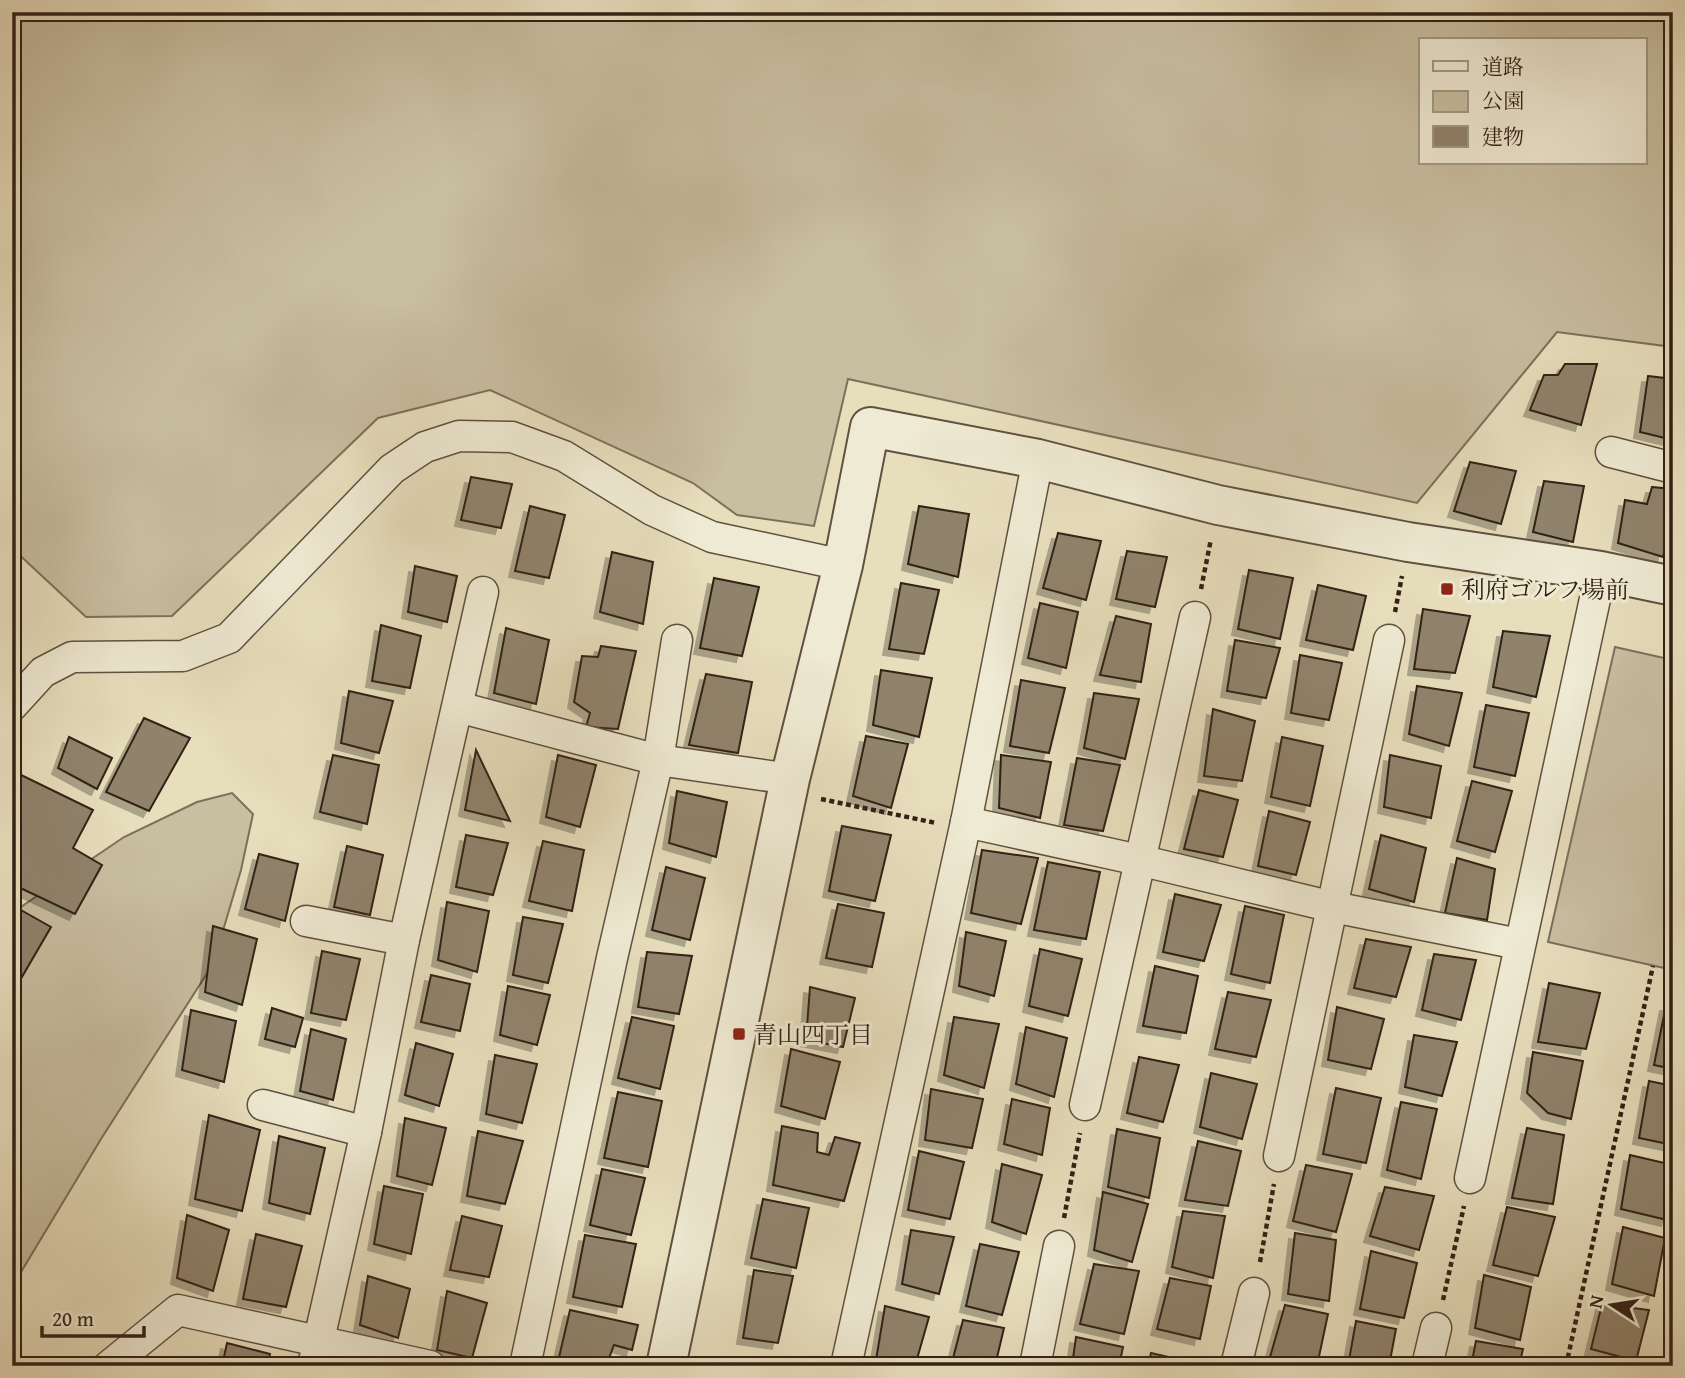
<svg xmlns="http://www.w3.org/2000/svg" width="1685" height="1378" font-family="'Gentium Book Plus','Noto Serif JP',serif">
	<defs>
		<filter id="shadow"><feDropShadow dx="-6" dy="6" stdDeviation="0" flood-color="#0004"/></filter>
	</defs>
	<rect width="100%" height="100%" fill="#e7debc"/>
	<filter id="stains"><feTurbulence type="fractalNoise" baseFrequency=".00286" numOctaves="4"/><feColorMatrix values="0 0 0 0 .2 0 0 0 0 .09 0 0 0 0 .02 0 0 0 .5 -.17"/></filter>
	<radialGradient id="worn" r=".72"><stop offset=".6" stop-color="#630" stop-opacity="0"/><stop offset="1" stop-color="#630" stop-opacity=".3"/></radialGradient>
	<g fill="#c8bea0" stroke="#7d6f5b" stroke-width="2" fill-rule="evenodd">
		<path d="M 12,12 L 1673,12 L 1673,347 L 1557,332 L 1417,503 L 848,379 L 814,526 L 737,515 L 693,483 L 490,390 L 378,418 L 172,616 L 86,617 L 12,548 ZM 1421,40 L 1645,40 L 1645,163 L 1421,163 Z"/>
		<polygon points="1615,647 1673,660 1673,970 1548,942"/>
		<polygon points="232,793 253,814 241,870 213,964 101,1139 12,1287 12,913 124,837 197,802"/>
	</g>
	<g fill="#90836c" stroke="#322016" stroke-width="2" filter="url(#shadow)">
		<polygon points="1565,364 1597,364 1581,425 1530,410 1544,375 1558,375"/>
		<polygon points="1648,376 1673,379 1673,440 1640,432"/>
		<polygon points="1470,462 1516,471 1501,524 1454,511"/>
		<polygon points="471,477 512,484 501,528 461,520"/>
		<polygon points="1544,481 1584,486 1573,542 1533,532"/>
		<polygon points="1652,487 1673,489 1673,517 1663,557 1618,543 1625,500 1647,504"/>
		<polygon points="530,506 565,515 549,578 515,571"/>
		<polygon points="919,506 969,514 958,577 908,564"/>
		<polygon points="1058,533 1101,541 1086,600 1043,588"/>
		<polygon points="1127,551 1167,557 1155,607 1116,599"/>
		<polygon points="612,552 653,562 643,624 600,612"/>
		<polygon points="415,566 457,576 447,622 408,612"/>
		<polygon points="1249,570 1293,578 1280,639 1238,629"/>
		<polygon points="714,578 759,587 742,656 700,648"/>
		<polygon points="901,583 939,590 924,654 889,649"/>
		<polygon points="1318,585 1366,596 1353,650 1306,640"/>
		<polygon points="1040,603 1078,612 1066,668 1028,658"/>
		<polygon points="1423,609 1470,616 1455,673 1414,669"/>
		<polygon points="1116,616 1151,624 1141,682 1100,675"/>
		<polygon points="381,625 421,636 410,688 372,681"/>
		<polygon points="506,628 549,640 536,704 494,693"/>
		<polygon points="1503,631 1550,636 1536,697 1493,687"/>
		<polygon points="1235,640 1280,648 1266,698 1227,691"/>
		<polygon points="601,646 636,651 618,729 586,727 590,713 574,702 582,656 598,657"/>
		<polygon points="1300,655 1342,663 1329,720 1291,713"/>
		<polygon points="881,670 932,678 919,737 873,725"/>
		<polygon points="706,674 752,682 738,753 689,745"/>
		<polygon points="1021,680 1065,688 1049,753 1010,746"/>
		<polygon points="1417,686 1462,693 1449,746 1409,734"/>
		<polygon points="349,691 393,701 379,753 341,743"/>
		<polygon points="1094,693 1139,699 1125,759 1084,748"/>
		<polygon points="1486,705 1529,713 1515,776 1474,767"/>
		<polygon points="1213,709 1255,721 1242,781 1204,776"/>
		<polygon points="144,718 190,738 149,811 106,792"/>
		<polygon points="866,736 908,744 891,808 853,796"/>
		<polygon points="69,737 112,758 97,789 58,768"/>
		<polygon points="1282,737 1323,746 1310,806 1271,797"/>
		<polygon points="476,750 510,821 465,810"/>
		<polygon points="333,755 379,765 367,824 320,812"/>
		<polygon points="558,755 596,765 580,827 546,817"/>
		<polygon points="1001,755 1051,762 1040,818 999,808"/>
		<polygon points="1390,755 1441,766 1431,818 1384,807"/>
		<polygon points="1077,758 1120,765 1103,831 1064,825"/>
		<polygon points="19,774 93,810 73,848 102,865 75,914 12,884 12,788"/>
		<polygon points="1472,781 1512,791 1495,852 1457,841"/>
		<polygon points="1199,790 1238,800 1223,857 1184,849"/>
		<polygon points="677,791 727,802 716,857 669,843"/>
		<polygon points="1269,811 1310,822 1296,875 1258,866"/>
		<polygon points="842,826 891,835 875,901 829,891"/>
		<polygon points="466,835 508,843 493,895 456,887"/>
		<polygon points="1381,835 1426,848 1414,902 1369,889"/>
		<polygon points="543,841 584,850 572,911 529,901"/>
		<polygon points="347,846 383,855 370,915 334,907"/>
		<polygon points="982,850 1038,858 1021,924 971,913"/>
		<polygon points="259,854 298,864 285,921 245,909"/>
		<polygon points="1457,858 1495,869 1487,920 1445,913"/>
		<polygon points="1048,862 1100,872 1086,939 1034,930"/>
		<polygon points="666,867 705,878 690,940 652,930"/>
		<polygon points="1175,894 1221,905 1204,961 1163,952"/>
		<polygon points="447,902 489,911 477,972 438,960"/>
		<polygon points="838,904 884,913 872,967 826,958"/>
		<polygon points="12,905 51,927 12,994"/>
		<polygon points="1245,906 1284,915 1270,983 1231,974"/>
		<polygon points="523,917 563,924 548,983 513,975"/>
		<polygon points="213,926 257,939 242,1005 205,992"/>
		<polygon points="966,932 1006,941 994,996 959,986"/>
		<polygon points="1366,939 1411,947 1396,997 1354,988"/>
		<polygon points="1040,949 1082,959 1068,1016 1029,1006"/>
		<polygon points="322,951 360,959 346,1020 311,1013"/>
		<polygon points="647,952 692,956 679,1014 638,1007"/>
		<polygon points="1434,954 1476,960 1461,1020 1422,1010"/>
		<polygon points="1155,966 1198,976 1186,1033 1143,1026"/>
		<polygon points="431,975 470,984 460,1031 421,1022"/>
		<polygon points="1549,983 1600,993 1586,1049 1538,1042"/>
		<polygon points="508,986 550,995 537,1045 500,1035"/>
		<polygon points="810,987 855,998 843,1047 806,1040"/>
		<polygon points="1228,992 1271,1000 1256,1057 1215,1049"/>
		<polygon points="1666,1005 1673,1006 1673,1069 1654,1065"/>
		<polygon points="1337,1007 1384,1019 1371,1069 1328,1060"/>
		<polygon points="272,1008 303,1018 295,1047 265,1039"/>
		<polygon points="191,1010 236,1021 224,1082 182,1070"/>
		<polygon points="632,1017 674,1026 660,1089 618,1078"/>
		<polygon points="954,1017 999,1024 984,1088 944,1075"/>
		<polygon points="1026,1027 1067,1038 1054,1097 1016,1084"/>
		<polygon points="311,1029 346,1039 333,1100 300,1091"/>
		<polygon points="1414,1035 1457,1042 1442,1096 1405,1087"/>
		<polygon points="416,1043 453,1054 439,1106 405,1095"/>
		<polygon points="791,1049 840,1062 825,1119 781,1106"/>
		<polygon points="1533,1052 1583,1061 1571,1119 1548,1113 1527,1093"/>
		<polygon points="495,1055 537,1064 522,1123 486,1114"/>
		<polygon points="1139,1057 1179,1065 1163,1122 1127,1113"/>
		<polygon points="1211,1073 1257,1084 1242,1139 1200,1127"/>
		<polygon points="1649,1081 1673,1086 1673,1145 1639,1138"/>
		<polygon points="1336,1088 1381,1098 1366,1163 1323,1154"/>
		<polygon points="931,1089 983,1099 972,1148 925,1140"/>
		<polygon points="618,1092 662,1101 648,1167 604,1158"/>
		<polygon points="1012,1099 1050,1108 1042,1155 1004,1144"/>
		<polygon points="1401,1102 1437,1109 1421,1179 1387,1170"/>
		<polygon points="209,1115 260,1130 242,1211 195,1199"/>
		<polygon points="405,1118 446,1128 432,1185 397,1176"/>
		<polygon points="782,1126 818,1133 817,1152 829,1155 835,1137 860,1143 844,1201 773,1185"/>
		<polygon points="1527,1128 1564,1135 1553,1204 1512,1198"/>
		<polygon points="1117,1129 1160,1138 1149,1198 1108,1187"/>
		<polygon points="478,1131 523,1141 505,1204 467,1196"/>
		<polygon points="279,1136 325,1148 310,1214 269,1203"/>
		<polygon points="1198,1141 1241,1151 1228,1206 1185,1200"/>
		<polygon points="919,1151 964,1162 950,1219 908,1210"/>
		<polygon points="1630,1155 1673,1165 1673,1197 1667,1220 1621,1209"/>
		<polygon points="1002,1164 1042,1175 1026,1234 992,1222"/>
		<polygon points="1306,1165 1352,1174 1336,1232 1293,1221"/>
		<polygon points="602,1169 645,1178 631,1235 590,1225"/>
		<polygon points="384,1186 423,1194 411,1254 374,1244"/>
		<polygon points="1385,1187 1434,1196 1419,1250 1370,1236"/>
		<polygon points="1103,1192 1148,1204 1132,1262 1094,1250"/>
		<polygon points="763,1199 809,1208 796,1268 751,1258"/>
		<polygon points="1507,1207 1555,1217 1538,1276 1493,1265"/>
		<polygon points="1183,1211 1225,1216 1213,1278 1172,1267"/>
		<polygon points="187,1215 229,1230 213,1291 177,1278"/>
		<polygon points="462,1216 502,1226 489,1277 450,1270"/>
		<polygon points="1623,1227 1665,1238 1654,1296 1612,1284"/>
		<polygon points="911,1230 954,1237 939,1294 902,1284"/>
		<polygon points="1295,1233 1336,1240 1329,1301 1288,1294"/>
		<polygon points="256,1234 302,1246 286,1307 243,1299"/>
		<polygon points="585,1235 636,1244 622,1307 573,1297"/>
		<polygon points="980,1244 1019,1252 1002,1315 966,1306"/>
		<polygon points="1371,1251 1417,1263 1404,1318 1360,1309"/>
		<polygon points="1094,1264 1139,1271 1124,1334 1080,1324"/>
		<polygon points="754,1270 793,1276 778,1343 743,1338"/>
		<polygon points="1484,1275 1531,1287 1520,1340 1475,1328"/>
		<polygon points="368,1276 410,1289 398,1338 360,1325"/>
		<polygon points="1170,1278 1211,1286 1200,1339 1157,1329"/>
		<polygon points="447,1291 487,1303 472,1358 437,1350"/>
		<polygon points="1602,1304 1649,1310 1636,1361 1591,1349"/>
		<polygon points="1285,1305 1328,1314 1317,1366 1268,1364"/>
		<polygon points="885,1306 929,1317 915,1366 875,1366"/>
		<polygon points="570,1310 638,1325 632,1350 614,1345 606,1366 557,1366"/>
		<polygon points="963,1320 1004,1328 995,1366 951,1366"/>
		<polygon points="1356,1321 1396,1329 1389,1366 1348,1366"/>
		<polygon points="1076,1337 1123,1347 1119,1366 1072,1366"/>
		<polygon points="1476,1341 1523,1349 1519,1366 1471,1366"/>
		<polygon points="227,1343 270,1354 267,1366 222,1366"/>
		<polygon points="1151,1353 1195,1363 1195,1366 1148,1366"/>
		<polygon points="156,1358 189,1363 189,1366 149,1366"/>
		<polygon points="731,1359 762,1366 729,1366"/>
	</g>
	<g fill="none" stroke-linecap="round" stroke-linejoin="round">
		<defs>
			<g id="minor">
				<polyline points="1611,452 1673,468"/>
				<polyline points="12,706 43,672 72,657 183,656 229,638 392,469 425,447 459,436 512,437 564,456 652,510 712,537 843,565"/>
				<polyline points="458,707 658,760 790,779"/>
				<polyline points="966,822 1139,860 1333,907 1519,944"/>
				<polyline points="306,921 404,940"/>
				<polyline points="263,1105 366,1132"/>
				<polyline points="1085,1105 1195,617"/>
				<polyline points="1279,1156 1389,640"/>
				<polyline points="1470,1178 1601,571"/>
				<polyline points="109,1366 178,1310 430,1366"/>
				<polyline points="313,1366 366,1132 404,940 483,592"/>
				<polyline points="525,1366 612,958 658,760 677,640"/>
				<polyline points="846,1366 966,822 1038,459"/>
				<polyline points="1035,1366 1059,1246"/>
				<polyline points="1236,1366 1254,1293"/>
				<polyline points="1427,1366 1436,1328"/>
			</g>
			<polyline id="tertiary" points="666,1366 790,779 843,565 870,427 1038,459 1218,505 1408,542 1601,571 1673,586"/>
		</defs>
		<use href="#minor" stroke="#5f5040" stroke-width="33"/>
		<use href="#tertiary" stroke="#5f5040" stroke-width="42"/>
		<g stroke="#322016" stroke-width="4.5" stroke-dasharray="5 3.5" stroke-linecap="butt">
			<polyline points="1201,589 1211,539"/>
			<polyline points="1395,612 1402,576"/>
			<polyline points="821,799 936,823"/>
			<polyline points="1064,1218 1080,1133"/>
			<polyline points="1260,1262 1274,1184"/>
			<polyline points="1443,1300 1464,1206"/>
			<polyline points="1566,1366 1653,966"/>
		</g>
		<use href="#minor" stroke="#efead3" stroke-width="30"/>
		<use href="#tertiary" stroke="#efead3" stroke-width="38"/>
	</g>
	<g fill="#8f2418" stroke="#efead3" stroke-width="2.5">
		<rect x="1440" y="582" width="14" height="14" rx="3.5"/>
		<rect x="732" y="1027" width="14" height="14" rx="3.5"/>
	</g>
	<g text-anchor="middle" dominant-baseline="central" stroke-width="6" stroke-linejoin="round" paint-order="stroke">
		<g font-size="24" fill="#322016" stroke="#efead3" text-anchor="start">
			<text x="1461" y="589">利府ゴルフ場前</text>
			<text x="753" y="1034">青山四丁目</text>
		</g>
	</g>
	<rect width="1685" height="1378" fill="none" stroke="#e7debc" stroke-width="42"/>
	<rect x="14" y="14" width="1657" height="1350" fill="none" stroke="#322016" stroke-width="3.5"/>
	<rect x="21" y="21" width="1643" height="1336" fill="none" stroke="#322016" stroke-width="2"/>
	<rect x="1419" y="38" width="228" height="126" fill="#efead3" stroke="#a39987" stroke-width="2"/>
	<rect x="1433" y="61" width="35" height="10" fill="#efead3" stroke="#a39987" stroke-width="2"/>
	<text x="1482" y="74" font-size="21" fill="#322016">道路</text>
	<rect x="1433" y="91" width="35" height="21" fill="#c8bea0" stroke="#a39987" stroke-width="2"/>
	<text x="1482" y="108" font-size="21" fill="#322016">公園</text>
	<rect x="1433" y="126" width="35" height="21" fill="#90836c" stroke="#a39987" stroke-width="2"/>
	<text x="1482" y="144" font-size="21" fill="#322016">建物</text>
	<g transform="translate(1612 1305) rotate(282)" stroke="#efead3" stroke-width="5" paint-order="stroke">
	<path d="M0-5L12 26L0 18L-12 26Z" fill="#322016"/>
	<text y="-10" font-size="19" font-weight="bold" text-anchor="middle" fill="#322016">N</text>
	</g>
	<path d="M42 1326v10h102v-10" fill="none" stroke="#322016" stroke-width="3.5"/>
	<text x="52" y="1326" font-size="21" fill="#322016" stroke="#efead3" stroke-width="5" paint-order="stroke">20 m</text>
	<rect width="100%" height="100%" filter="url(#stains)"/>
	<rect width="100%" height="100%" fill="url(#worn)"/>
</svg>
